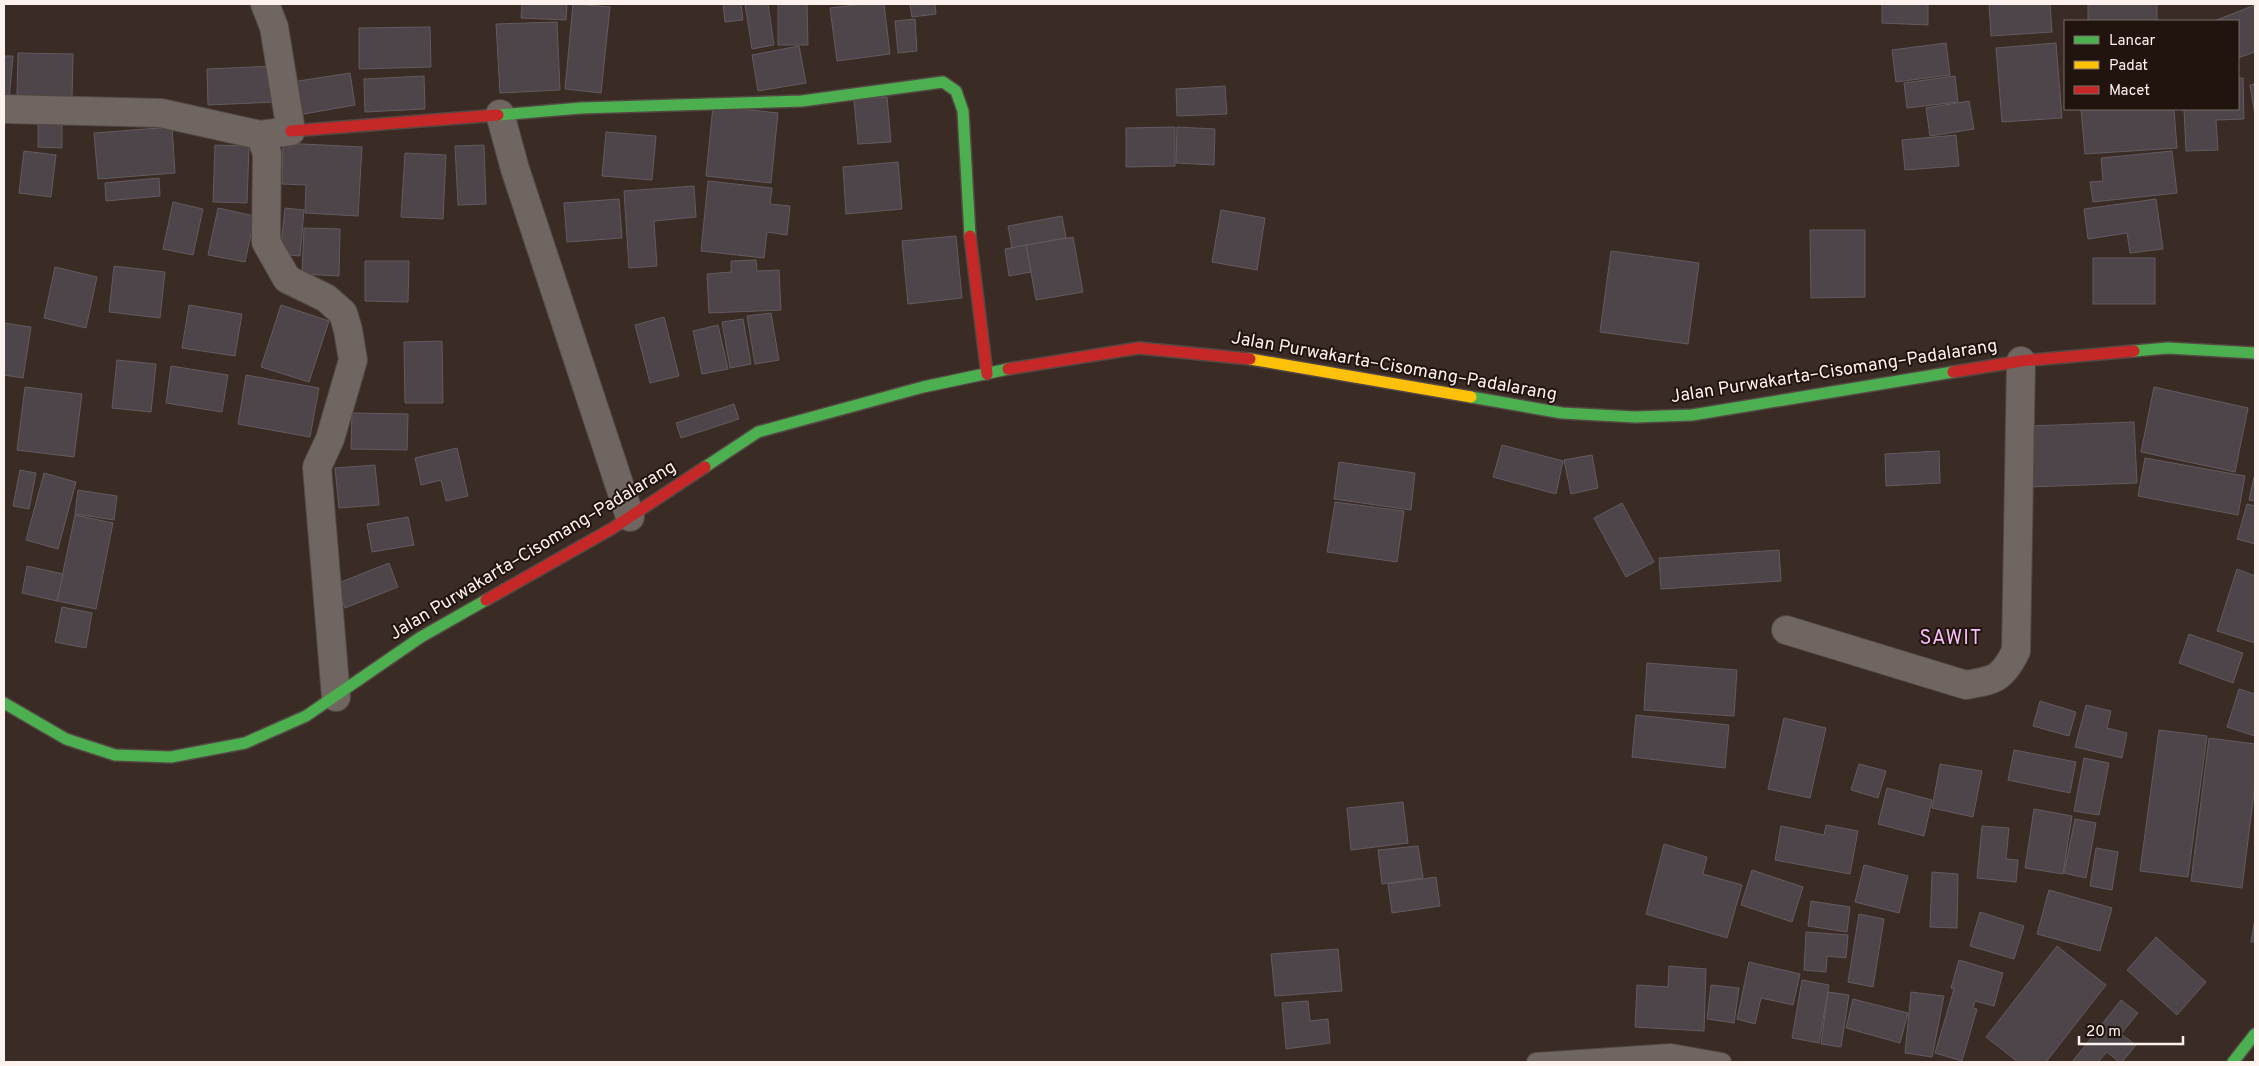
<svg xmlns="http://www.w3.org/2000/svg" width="2259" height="1066" font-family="Overpass,sans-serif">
	<rect width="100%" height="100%" fill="#3a2b25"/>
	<g fill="#4d454a" stroke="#635b5f">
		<polygon points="522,4 567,4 566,20 521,18"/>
		<polygon points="573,4 610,7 601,93 565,89"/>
		<polygon points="723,4 741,4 743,20 725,22"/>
		<polygon points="745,4 768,4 774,45 752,49"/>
		<polygon points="778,4 807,4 808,45 778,45"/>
		<polygon points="863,4 884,4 890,54 837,61 830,8"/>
		<polygon points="910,4 935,4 936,14 912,17"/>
		<polygon points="1882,4 1928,4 1928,25 1882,23"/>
		<polygon points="1989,4 2050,4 2052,32 1991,36"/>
		<rect x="2088" y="4" width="69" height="17"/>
		<polygon points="2255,5 2255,52 2238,58 2238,21 2214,21"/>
		<polygon points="915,19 917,51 898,53 895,21"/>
		<polygon points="557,22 560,90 500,93 496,24"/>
		<polygon points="430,27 431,67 359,69 359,28"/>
		<polygon points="1946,43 1950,75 1896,82 1892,50"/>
		<polygon points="2056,43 2062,118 2002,122 1996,48"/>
		<polygon points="799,46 806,83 758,91 752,55"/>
		<polygon points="18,53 73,54 72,98 17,97"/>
		<polygon points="4,56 13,56 9,100 4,100"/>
		<polygon points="274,66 276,102 208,105 207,69"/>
		<polygon points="350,73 355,105 298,115 292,82"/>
		<polygon points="424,76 425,109 365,112 364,79"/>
		<polygon points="1955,76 1958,102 1907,108 1904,83"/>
		<polygon points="2238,78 2243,78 2244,119 2216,120 2218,150 2186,151 2184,109 2238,109"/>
		<polygon points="2255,84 2255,115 2250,85"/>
		<polygon points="1225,86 1227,114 1177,116 1176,89"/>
		<polygon points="887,97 891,142 858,144 854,100"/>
		<polygon points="1969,101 1974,129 1930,136 1926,108"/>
		<polygon points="713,106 778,113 771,183 706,176"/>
		<polygon points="2081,109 2174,109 2177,148 2085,154"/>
		<polygon points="38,116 62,117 62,148 38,147"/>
		<polygon points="172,127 175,173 98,179 94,133"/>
		<polygon points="1175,127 1175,166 1126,167 1126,128"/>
		<polygon points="1177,127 1215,129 1214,165 1176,163"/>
		<polygon points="606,132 656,136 652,180 602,176"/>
		<polygon points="1956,135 1959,166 1905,170 1902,140"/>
		<polygon points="283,143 362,147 358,216 305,213 306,185 282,184"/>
		<polygon points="215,145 249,146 247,203 213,202"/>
		<polygon points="484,145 486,204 458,205 455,146"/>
		<polygon points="24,151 56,155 51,197 19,193"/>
		<polygon points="2172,151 2177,193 2093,202 2090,182 2103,181 2101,158"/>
		<polygon points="405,153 446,155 443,219 401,217"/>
		<polygon points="898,162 902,209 846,214 843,167"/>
		<polygon points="159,178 160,196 106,201 105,183"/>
		<polygon points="708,181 772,188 770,204 790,206 787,235 767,232 764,258 701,251"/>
		<polygon points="694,186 696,217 654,221 657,266 629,268 624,191"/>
		<polygon points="619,199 622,238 567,242 564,203"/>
		<polygon points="2156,199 2163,249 2130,253 2127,233 2088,239 2084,209"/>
		<polygon points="173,202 203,209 193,255 163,249"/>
		<polygon points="218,208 255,216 245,262 208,255"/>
		<polygon points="285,208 304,210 300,256 280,254"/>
		<polygon points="1221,210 1265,218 1257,270 1212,262"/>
		<polygon points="1062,216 1066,238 1012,248 1008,226"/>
		<polygon points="304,228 340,229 339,276 302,274"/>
		<polygon points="1810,230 1865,230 1865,297 1811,298"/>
		<polygon points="956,236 962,298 908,304 902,241"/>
		<polygon points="1073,237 1083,292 1036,300 1026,245"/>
		<polygon points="1026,245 1031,272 1009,276 1005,249"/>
		<polygon points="1611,251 1699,263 1688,344 1600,332"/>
		<rect x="2093" y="258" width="62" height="46"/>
		<polygon points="756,260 757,271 779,270 781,310 709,313 707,274 731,272 731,261"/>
		<polygon points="365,261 409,261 408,302 365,301"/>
		<polygon points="114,266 165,272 160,318 109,312"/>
		<polygon points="55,267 97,277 86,328 44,318"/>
		<polygon points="189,305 242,314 235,356 182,348"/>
		<polygon points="281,305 329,321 309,382 261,367"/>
		<polygon points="771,313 779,360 755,364 747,316"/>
		<polygon points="664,317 679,376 650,383 635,325"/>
		<polygon points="743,319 751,364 730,368 722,322"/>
		<polygon points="4,323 31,327 23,378 4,375"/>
		<polygon points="718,325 728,369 702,374 693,331"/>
		<polygon points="442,341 443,403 405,403 404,342"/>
		<polygon points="117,360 156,364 151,412 112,408"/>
		<polygon points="171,366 228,375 222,412 166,403"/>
		<polygon points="246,375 319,388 310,437 238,424"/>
		<polygon points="25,387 82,394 74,457 17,450"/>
		<polygon points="2154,387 2248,408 2235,472 2141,452"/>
		<polygon points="734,404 739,419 681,438 676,423"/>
		<polygon points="352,413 408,414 407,450 351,449"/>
		<polygon points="2134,422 2137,483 2031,487 2029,426"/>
		<polygon points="1502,445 1563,461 1556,494 1493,477"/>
		<polygon points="457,448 468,496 446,501 441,480 421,485 415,458"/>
		<polygon points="1939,451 1940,483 1886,486 1885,454"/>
		<polygon points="1592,455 1598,488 1571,494 1564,460"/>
		<polygon points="2145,458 2245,476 2238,515 2138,496"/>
		<polygon points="1339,462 1415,473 1411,510 1334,499"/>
		<polygon points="375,465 379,505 339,508 335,468"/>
		<polygon points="20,470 36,473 29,509 13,506"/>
		<polygon points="44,473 76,482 58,549 26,540"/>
		<polygon points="2255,473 2255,501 2249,500"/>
		<polygon points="78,490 117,496 114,520 75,514"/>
		<polygon points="1335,502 1404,511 1397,562 1327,552"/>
		<polygon points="1622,503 1654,562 1626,577 1594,518"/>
		<polygon points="2247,504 2255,506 2255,544 2237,539"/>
		<polygon points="75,515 113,523 96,609 57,601"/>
		<polygon points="408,517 414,545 372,552 367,524"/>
		<polygon points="1779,550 1781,581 1661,589 1659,558"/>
		<polygon points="389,563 398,587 345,608 336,584"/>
		<polygon points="27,566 63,574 57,601 22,593"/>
		<polygon points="2237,569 2255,576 2255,643 2217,631"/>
		<polygon points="62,607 92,613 86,648 55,642"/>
		<polygon points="2189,634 2243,653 2233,683 2179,663"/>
		<polygon points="1647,663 1737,670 1734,716 1644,710"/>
		<polygon points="2239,689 2255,694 2255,736 2227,727"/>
		<polygon points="2040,701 2076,712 2069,736 2033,726"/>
		<polygon points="2086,705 2111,711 2107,728 2127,733 2122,758 2075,747"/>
		<polygon points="1636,715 1729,725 1725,768 1632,757"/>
		<polygon points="1784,718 1826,728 1810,798 1768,789"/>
		<polygon points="2159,730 2207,736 2188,877 2140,871"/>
		<polygon points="2209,738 2255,744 2255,784 2242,888 2191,881"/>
		<polygon points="2014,750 2076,762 2070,793 2008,780"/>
		<polygon points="2084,758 2109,763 2099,815 2074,811"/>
		<polygon points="1859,764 1886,771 1878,798 1851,790"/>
		<polygon points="1940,764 1982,771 1973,817 1932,808"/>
		<polygon points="1887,788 1932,800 1924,836 1878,824"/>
		<polygon points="1403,802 1408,843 1351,850 1347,808"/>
		<polygon points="2034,809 2072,816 2063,874 2025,868"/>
		<polygon points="2075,819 2096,823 2086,878 2064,873"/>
		<polygon points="1826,825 1858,831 1850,874 1775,860 1781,826 1824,835"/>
		<polygon points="1982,826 2009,828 2006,859 2018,860 2016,882 1977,878"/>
		<polygon points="1664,844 1707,857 1703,874 1742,885 1727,938 1646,914"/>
		<polygon points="1418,846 1423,878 1382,884 1378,850"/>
		<polygon points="2096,848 2118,852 2112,890 2090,886"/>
		<polygon points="1864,865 1908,876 1899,913 1855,902"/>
		<polygon points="1752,870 1803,887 1792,922 1741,905"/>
		<polygon points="1932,872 1958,874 1957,928 1930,927"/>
		<polygon points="1436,877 1440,906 1392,913 1388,884"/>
		<polygon points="2049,890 2112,908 2100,951 2037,934"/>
		<polygon points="1811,901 1850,907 1847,932 1808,926"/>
		<polygon points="1980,912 2024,926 2014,959 1970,946"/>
		<polygon points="1859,914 1884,919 1873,987 1848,982"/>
		<polygon points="2255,918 2255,942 2251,942"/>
		<polygon points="1806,932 1848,935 1846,958 1827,956 1826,972 1804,970"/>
		<polygon points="2156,937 2206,982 2177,1015 2127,970"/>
		<polygon points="2057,946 2106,985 2046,1062 2018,1062 1986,1037"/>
		<polygon points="1338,949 1342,991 1275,996 1271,954"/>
		<polygon points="1959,960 2003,973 1994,1006 1975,1001 1973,1008 1977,1009 1962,1061 1935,1053 1954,989 1951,988"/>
		<polygon points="1749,962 1800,974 1793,1005 1761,998 1755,1024 1737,1019"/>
		<polygon points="1669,966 1706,969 1704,1031 1635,1027 1637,985 1668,987"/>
		<polygon points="1802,980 1829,985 1819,1043 1792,1038"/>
		<polygon points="1711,985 1739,988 1734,1023 1707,1019"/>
		<polygon points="1828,992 1849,995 1841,1047 1821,1044"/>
		<polygon points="1911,992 1944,996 1932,1057 1905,1053"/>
		<polygon points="1853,999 1908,1013 1900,1043 1846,1028"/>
		<polygon points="2121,1000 2138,1013 2121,1034 2136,1045 2122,1062 2119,1062 2107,1052 2098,1062 2072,1062"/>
		<polygon points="1308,1001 1310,1021 1328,1019 1330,1043 1286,1049 1282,1003"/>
	</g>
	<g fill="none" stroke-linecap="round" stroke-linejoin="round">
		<defs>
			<polyline id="lane" points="1536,1062 1671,1053 1722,1062"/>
			<g id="street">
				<polyline points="265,4 274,27 291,131 260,135 267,153 266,242 287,279 326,298 343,313 348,330 353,360 330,439 317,467 336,697"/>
				<polyline points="4,109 161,113 260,135"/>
				<polyline points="500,114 515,169 630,517"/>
				<path d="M 1786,630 L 1966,685 C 1995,680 2002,679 2016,651 L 2021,361"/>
			</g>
			<g id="fast">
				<polyline points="498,115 581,108 802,101 943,82 956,91 963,111 970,236"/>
				<polyline points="2134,351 2168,348 2255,353"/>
				<polyline points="1471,397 1562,413 1635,417 1692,415 1953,372"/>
				<polyline points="705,467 758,432 923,387 1008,369"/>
				<polyline points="4,703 66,739 115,755 171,757 245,743 306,716 421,637 486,600"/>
				<polyline points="2233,1062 2255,1034"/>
			</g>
			<polyline id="slow" points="1250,359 1471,397"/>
			<g id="jam">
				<polyline points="291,131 498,115"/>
				<polyline points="970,236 987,374"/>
				<polyline points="1008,369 1139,348 1250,359"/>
				<polyline points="1953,372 2021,361 2134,351"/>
				<polyline points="486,600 613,528 705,467"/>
			</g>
		</defs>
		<use href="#lane" stroke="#544843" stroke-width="20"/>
		<use href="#street" stroke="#544843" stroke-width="30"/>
		<use href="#fast" stroke="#544843" stroke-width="14"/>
		<use href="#slow" stroke="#544843" stroke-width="14"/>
		<use href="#jam" stroke="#544843" stroke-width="14"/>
		<use href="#lane" stroke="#6f6662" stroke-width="18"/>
		<use href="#street" stroke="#6f6662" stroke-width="28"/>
		<use href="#fast" stroke="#4caf50" stroke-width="11"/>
		<use href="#slow" stroke="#ffc107" stroke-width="11"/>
		<use href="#jam" stroke="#c62828" stroke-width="11"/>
	</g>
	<g text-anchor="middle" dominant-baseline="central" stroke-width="4" stroke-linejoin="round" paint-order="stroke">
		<g font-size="18" fill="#fef2ee" stroke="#21140f">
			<text transform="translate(1394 367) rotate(10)">Jalan Purwakarta–Cisomang–Padalarang</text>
			<text transform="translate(1834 372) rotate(-9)">Jalan Purwakarta–Cisomang–Padalarang</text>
			<text transform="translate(533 551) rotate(-31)">Jalan Purwakarta–Cisomang–Padalarang</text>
		</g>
		<g font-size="20" letter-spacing="1" fill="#f5bef9" stroke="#21140f">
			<text x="1951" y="639">SAWIT</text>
		</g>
	</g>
	<rect width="2259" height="1066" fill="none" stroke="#fef2ee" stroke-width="10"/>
	<rect x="2064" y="20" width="175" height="90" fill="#21140f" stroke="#796d68"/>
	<rect x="2074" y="36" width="25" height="8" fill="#4caf50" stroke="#796d68"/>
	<text x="2109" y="45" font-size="15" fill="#fef2ee">Lancar</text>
	<rect x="2074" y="61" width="25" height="8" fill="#ffc107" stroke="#796d68"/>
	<text x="2109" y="70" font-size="15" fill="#fef2ee">Padat</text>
	<rect x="2074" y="86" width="25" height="8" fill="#c62828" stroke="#796d68"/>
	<text x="2109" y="95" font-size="15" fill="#fef2ee">Macet</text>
	<path d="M2079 1036v8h104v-8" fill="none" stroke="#fef2ee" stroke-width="2.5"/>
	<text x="2086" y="1036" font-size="15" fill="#fef2ee" stroke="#21140f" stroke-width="4" paint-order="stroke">20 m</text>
</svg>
